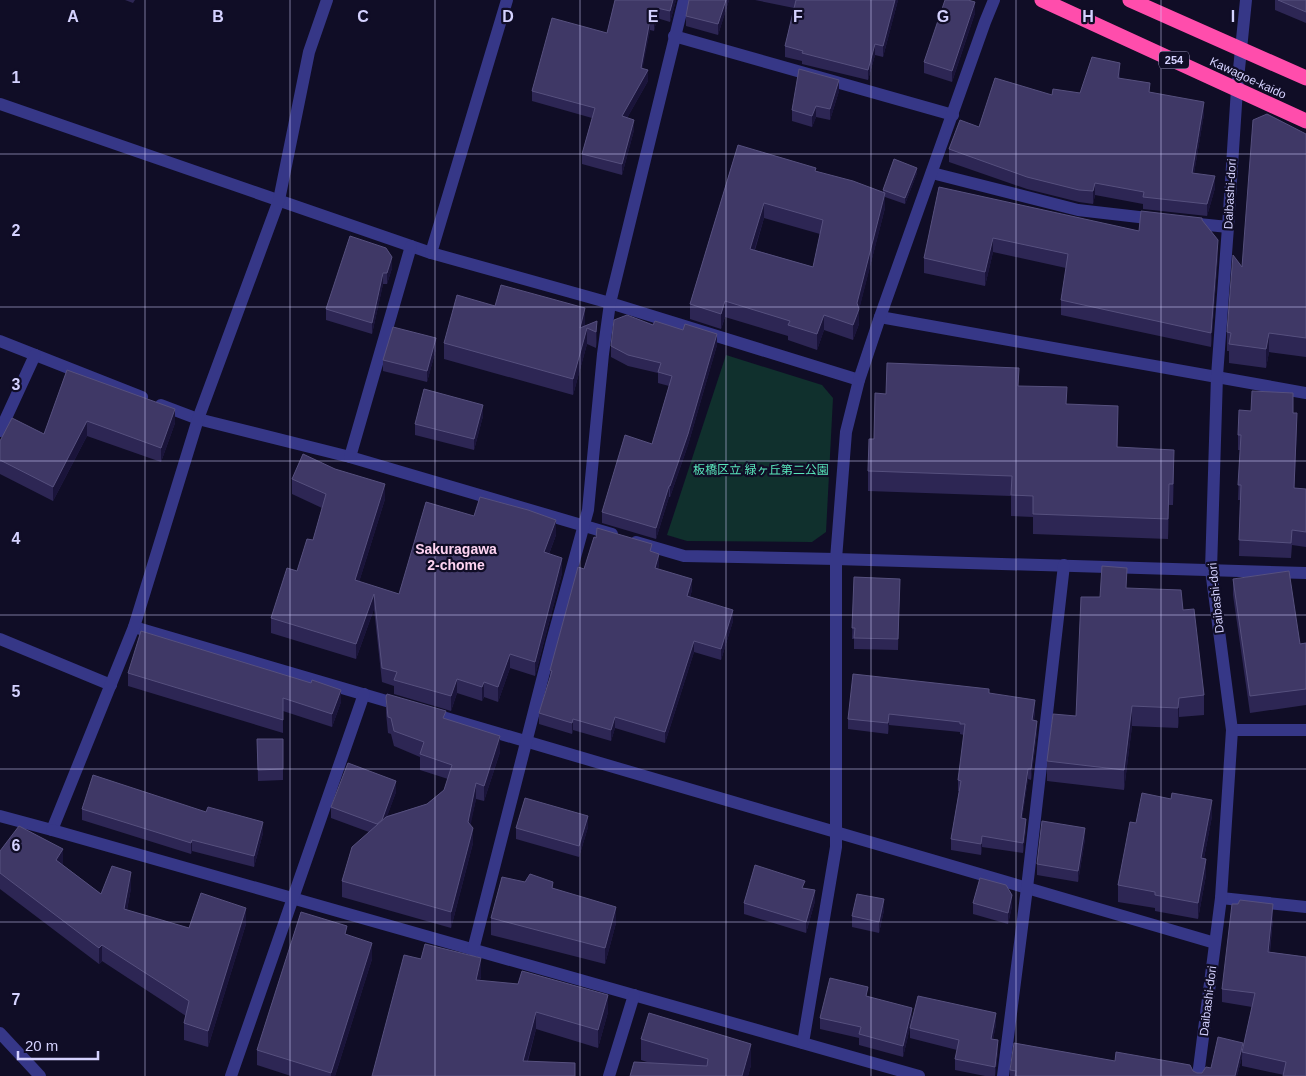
<svg xmlns="http://www.w3.org/2000/svg" width="1306" height="1076" font-family="Helvetica,'Noto Sans JP',sans-serif">
	<rect width="100%" height="100%" fill="#100d26"/>
	<polygon fill="#10302d" points="726,355 822,385 833,398 826,532 812,542 687,541 667,535"/>
	<g fill="none" stroke-linecap="round" stroke-linejoin="round">
		<g stroke="#363787" stroke-width="12">
			<polyline points="674,36 953,115"/>
			<polyline points="0,104 431,253 610,303 859,380"/>
			<polyline points="932,173 1078,210 1156,219"/>
			<polyline points="1189,223 1228,227"/>
			<polyline points="431,253 507,0"/>
			<polyline points="880,317 1306,393"/>
			<polyline points="0,341 142,397"/>
			<polyline points="161,405 198,419 350,457 612,534"/>
			<polyline points="0,431 35,355"/>
			<polyline points="350,457 411,246"/>
			<polyline points="636,542 684,556 836,559 1306,573"/>
			<polyline points="134,627 400,705"/>
			<polyline points="0,639 111,685"/>
			<polyline points="429,713 1215,943"/>
			<polyline points="1232,730 1306,730"/>
			<polyline points="0,816 52,830 134,627 198,419 279,200 309,52 327,0"/>
			<polyline points="52,830 919,1076"/>
			<polyline points="1221,898 1306,907"/>
			<polyline points="473,950 552,641 588,510 603,354 610,303 684,0"/>
			<polyline points="0,1033 40,1076"/>
			<polyline points="803,1043 836,847 836,559 846,432 859,380 880,317 985,22 994,0"/>
			<polyline points="231,1076 364,694"/>
			<polyline points="609,1076 634,995"/>
			<polyline points="1003,1076 1027,888 1064,565"/>
			<polyline points="1198,1076 1221,898 1232,730 1211,570 1217,376 1228,227 1237,89 1246,0"/>
		</g>
		<g stroke="#ff4dac" stroke-width="15">
			<polyline points="1042,0 1306,121"/>
			<polyline points="1130,0 1306,78"/>
		</g>
	</g>
	<g fill="#2d2654" fill-rule="evenodd">
		<polygon points="125,0 135,0 133,3"/>
		<polygon points="615,0 676,0 670,22 657,18 654,31 650,30 642,68 648,81 627,118 634,130 622,175 582,164 582,154 592,118 532,101 532,91 607,33"/>
		<polygon points="729,0 718,35 686,26 686,16"/>
		<polygon points="755,0 898,0 883,57 875,55 868,80 802,64 802,61 785,57 785,46 794,8"/>
		<polygon points="1275,0 1306,0 1306,23 1275,10"/>
		<polygon points="975,13 952,82 924,73 924,62"/>
		<polygon points="1120,75 1120,78 1150,92 1204,114 1194,173 1215,188 1207,216 1143,209 1143,204 1095,195 1093,204 1079,202 1027,189 949,162 949,149 979,127 1052,95 1080,93"/>
		<polygon points="839,91 830,120 816,117 812,127 792,121 792,110"/>
		<polygon points="1306,134 1306,357 1269,352 1266,368 1229,363 1229,351 1227,351 1227,332 1242,267"/>
		<path d="M 738,145 L 816,172 L 883,192 L 883,190 L 917,173 L 905,204 L 885,197 L 885,208 L 859,309 L 859,324 L 853,340 L 824,330 L 817,350 L 788,340 L 788,336 L 725,317 L 721,329 L 690,319 L 690,304 ZM 764,218 L 820,234 L 813,267 L 755,250 Z"/>
		<polygon points="939,187 1139,231 1202,220 1218,255 1211,347 1061,315 1061,300 1066,268 993,252 985,286 924,273 924,258"/>
		<polygon points="392,268 387,284 383,284 372,334 326,320 326,309"/>
		<polygon points="495,306 585,324 585,326 597,321 597,337 596,348 587,344 573,395 444,359 444,343"/>
		<polygon points="653,325 717,345 688,445 670,497 669,497 656,539 602,523 602,512 652,444 669,386 658,383 658,373 628,366 611,357 611,346"/>
		<polygon points="436,349 427,382 383,371 383,360"/>
		<polygon points="67,370 175,423 161,462 87,436 53,501 0,474 0,441 44,434"/>
		<polygon points="1019,386 1067,404 1118,426 1117,447 1174,470 1173,505 1169,505 1168,539 1033,534 1033,517 1011,516 1011,496 868,491 868,471 874,439 886,394"/>
		<polygon points="1293,413 1297,428 1294,488 1306,489 1306,547 1292,545 1291,558 1239,556 1240,500 1238,500 1240,450 1238,450 1238,435"/>
		<polygon points="483,416 474,450 415,435 415,424"/>
		<polygon points="292,479 385,499 359,582 399,594 474,516 556,535 549,554 562,573 535,676 510,668 498,702 484,697 482,701 457,693 451,711 394,694 394,686 382,682 374,609 356,659 271,633 271,618 297,571 313,540 322,508 292,494"/>
		<polygon points="652,552 659,565 658,569 692,590 690,597 733,621 721,660 694,652 665,743 615,728 611,741 573,730 572,734 539,724 539,713 550,677 550,670 584,569"/>
		<polygon points="854,577 900,579 898,650 854,649 854,639 852,639"/>
		<polygon points="1233,579 1300,644 1306,643 1306,705 1250,713 1233,595"/>
		<polygon points="1127,588 1183,610 1204,695 1204,715 1179,717 1178,728 1132,726 1124,790 1047,781 1047,761 1076,716 1100,597"/>
		<polygon points="128,673 341,702 332,727 283,711 283,733 128,686"/>
		<polygon points="989,693 1035,711 1034,721 1037,732 1031,780 1028,779 1022,818 1026,829 1023,853 982,847 981,855 951,850 951,839 959,791 958,791 958,780 964,735 960,734 960,732 889,725 888,734 848,729 848,719"/>
		<polygon points="386,697 446,719 500,752 484,801 476,799 470,825 473,843 451,928 342,897 342,881 369,832 331,818 331,807 396,792 387,816 427,804 444,790 448,779 420,770 420,757 394,746 391,734 388,733 386,713"/>
		<polygon points="257,739 283,739 283,780 258,781"/>
		<polygon points="82,809 206,812 263,833 254,867 192,851 191,854 82,820"/>
		<polygon points="1212,816 1204,858 1206,875 1198,919 1155,911 1155,908 1118,902 1118,885 1136,823"/>
		<polygon points="588,827 579,857 516,839 516,828"/>
		<polygon points="1085,839 1078,882 1037,875 1037,864"/>
		<polygon points="0,851 63,865 101,894 131,888 127,910 189,928 246,924 208,1047 184,1040 184,1023 186,1016 102,961 99,964 0,889"/>
		<polygon points="805,888 815,901 806,933 744,914 744,903"/>
		<polygon points="553,889 616,923 605,964 491,935 491,918"/>
		<polygon points="973,903 1012,906 1008,924 973,914"/>
		<polygon points="884,910 879,933 852,927 852,916"/>
		<polygon points="1273,918 1270,952 1306,957 1284,1075 1242,1066 1242,1057 1237,1076 1010,1076 1010,1070 1115,1061 1193,1071 1197,1073 1202,1073 1211,1068 1243,1049 1252,1007 1222,1002 1222,989"/>
		<polygon points="347,934 372,959 335,1076 291,1076 257,1065 257,1050"/>
		<polygon points="481,976 480,980 608,1012 598,1048 536,1029 528,1061 575,1076 372,1076"/>
		<polygon points="868,997 912,1019 903,1057 859,1045 859,1038 820,1029 820,1018"/>
		<polygon points="996,1024 993,1039 998,1051 995,1076 985,1076 955,1070 955,1059 957,1050 910,1038 910,1028"/>
		<polygon points="641,1039 751,1065 748,1076 650,1063 641,1060"/>
	</g>
	<g fill="#1a143a">
		<polygon points="673,0 676,0 670,22 670,11"/>
		<polygon points="726,0 729,0 718,35 718,24"/>
		<polygon points="895,0 898,0 883,57 883,46"/>
		<polygon points="975,2 975,13 952,82 952,71"/>
		<polygon points="657,8 657,18 654,31 654,21"/>
		<polygon points="650,20 650,30 641,78 641,68"/>
		<polygon points="875,44 875,55 868,80 868,70"/>
		<polygon points="1120,63 1120,75 1118,90 1118,78"/>
		<polygon points="648,70 648,81 622,127 622,116"/>
		<polygon points="839,80 839,91 830,120 830,109"/>
		<polygon points="1204,102 1204,114 1192,185 1192,173"/>
		<polygon points="816,106 816,117 812,127 812,116"/>
		<polygon points="634,120 634,130 622,175 622,164"/>
		<polygon points="917,168 917,173 905,204 905,198"/>
		<polygon points="1215,176 1215,188 1207,216 1207,204"/>
		<polygon points="1095,183 1095,195 1093,204 1093,191"/>
		<polygon points="885,193 885,208 859,310 859,309 859,324 853,340 853,325 857,303"/>
		<polygon points="764,203 764,218 750,264 750,249"/>
		<polygon points="993,238 993,252 985,286 985,272"/>
		<polygon points="1218,240 1218,255 1211,347 1211,333"/>
		<polygon points="392,257 392,268 387,284 387,273"/>
		<polygon points="383,273 383,284 372,334 372,323"/>
		<polygon points="725,301 725,317 721,329 721,314"/>
		<polygon points="585,308 585,324 580,344 580,328"/>
		<polygon points="824,315 824,330 817,350 817,334"/>
		<polygon points="597,321 597,337 596,348 596,332"/>
		<polygon points="587,328 587,344 573,395 573,379"/>
		<polygon points="1269,333 1269,352 1266,368 1266,349"/>
		<polygon points="717,334 717,345 688,445 670,497 670,486"/>
		<polygon points="436,338 436,349 427,382 427,371"/>
		<polygon points="483,405 483,416 474,450 474,439"/>
		<polygon points="1118,406 1118,426 1117,468 1117,447"/>
		<polygon points="175,409 175,423 161,462 161,448"/>
		<polygon points="1297,413 1297,428 1294,503 1294,488"/>
		<polygon points="87,421 87,436 53,501 53,487"/>
		<polygon points="1174,450 1174,470 1173,505 1173,484"/>
		<polygon points="385,484 385,499 355,595 355,580"/>
		<polygon points="1169,484 1169,505 1168,539 1168,519"/>
		<polygon points="669,486 669,497 656,539 656,528"/>
		<polygon points="556,520 556,535 544,567 544,552"/>
		<polygon points="659,554 659,565 655,579 655,568"/>
		<polygon points="562,558 562,573 535,676 535,662"/>
		<polygon points="692,579 692,590 687,607 687,596"/>
		<polygon points="374,594 374,609 356,659 356,644"/>
		<polygon points="733,610 733,621 721,660 721,649"/>
		<polygon points="694,641 694,652 665,743 665,732"/>
		<polygon points="510,654 510,668 498,702 498,687"/>
		<polygon points="457,679 457,693 451,711 451,696"/>
		<polygon points="484,682 484,697 482,701 482,687"/>
		<polygon points="341,690 341,702 332,727 332,714"/>
		<polygon points="1179,698 1179,717 1178,728 1178,708"/>
		<polygon points="1035,700 1035,711 1032,731 1032,720"/>
		<polygon points="1132,706 1132,726 1124,790 1124,770"/>
		<polygon points="889,714 889,725 888,734 888,723"/>
		<polygon points="615,717 615,728 611,741 611,730"/>
		<polygon points="573,719 573,730 572,734 572,723"/>
		<polygon points="1037,721 1037,732 1031,780 1031,769"/>
		<polygon points="500,736 500,752 484,801 484,786"/>
		<polygon points="1028,769 1028,779 1021,829 1021,818"/>
		<polygon points="396,781 396,792 380,836 380,825"/>
		<polygon points="476,783 476,799 468,838 468,822"/>
		<polygon points="1212,800 1212,816 1201,874 1201,858"/>
		<polygon points="588,816 588,827 579,857 579,846"/>
		<polygon points="1026,819 1026,829 1023,853 1023,843"/>
		<polygon points="263,822 263,833 254,867 254,856"/>
		<polygon points="473,828 473,843 451,928 451,912"/>
		<polygon points="1085,828 1085,839 1078,882 1078,871"/>
		<polygon points="982,836 982,847 981,855 981,844"/>
		<polygon points="192,840 192,851 191,854 191,843"/>
		<polygon points="63,849 63,865 56,876 56,860"/>
		<polygon points="1206,859 1206,875 1198,919 1198,903"/>
		<polygon points="131,872 131,888 124,925 124,909"/>
		<polygon points="815,890 815,901 806,933 806,922"/>
		<polygon points="1012,895 1012,906 1008,924 1008,913"/>
		<polygon points="884,899 884,910 879,933 879,922"/>
		<polygon points="1273,904 1273,918 1268,966 1268,952"/>
		<polygon points="616,907 616,923 605,964 605,948"/>
		<polygon points="246,908 246,924 208,1047 208,1031"/>
		<polygon points="372,943 372,959 335,1076 331,1076 331,1073"/>
		<polygon points="102,945 102,961 99,964 99,948"/>
		<polygon points="481,958 481,976 476,997 476,980"/>
		<polygon points="608,995 608,1012 598,1048 598,1030"/>
		<polygon points="912,1008 912,1019 903,1057 903,1046"/>
		<polygon points="536,1012 536,1029 523,1076 523,1061"/>
		<polygon points="996,1013 996,1024 991,1050 991,1039"/>
		<polygon points="998,1040 998,1051 995,1076 995,1067"/>
		<polygon points="1243,1043 1242,1057 1237,1076 1235,1076"/>
		<polygon points="751,1044 751,1065 748,1076 742,1076"/>
	</g>
	<g fill="#3f3866" stroke="#56507e" fill-rule="evenodd">
		<polygon points="615,0 673,0 670,11 657,8 654,21 650,20 641,68 648,70 622,116 634,120 622,164 582,154 595,108 532,91 552,18 607,33"/>
		<polygon points="689,0 726,0 718,24 686,16"/>
		<polygon points="796,0 895,0 883,46 875,44 868,70 802,53 803,51 785,46"/>
		<polygon points="945,0 968,0 975,2 952,71 924,62"/>
		<polygon points="1278,0 1306,0 1306,12"/>
		<polygon points="1092,57 1120,63 1118,78 1150,83 1149,92 1204,102 1192,173 1215,176 1207,204 1143,197 1144,192 1095,183 1093,191 1079,190 1027,177 949,149 960,120 979,127 995,78 1052,95 1053,89 1080,93"/>
		<polygon points="799,69 839,80 830,109 816,106 812,116 792,110"/>
		<polygon points="1267,114 1306,134 1306,338 1269,333 1266,349 1229,344 1231,333 1227,332 1233,255 1242,267 1253,120"/>
		<path d="M 738,145 L 816,168 L 815,171 L 853,181 L 885,193 L 857,303 L 859,309 L 853,325 L 824,315 L 817,334 L 788,325 L 790,321 L 725,301 L 721,314 L 690,304 ZM 764,203 L 823,220 L 813,267 L 750,249 Z"/>
		<polygon points="894,159 917,168 905,198 883,190"/>
		<polygon points="939,187 1139,231 1141,211 1202,218 1202,220 1218,240 1211,333 1061,300 1068,254 993,238 985,272 924,258"/>
		<polygon points="350,236 386,248 392,257 387,273 383,273 372,323 326,309"/>
		<polygon points="501,285 585,308 580,328 597,321 596,332 587,328 573,379 444,343 457,295 495,306"/>
		<polygon points="627,315 653,325 655,321 683,330 685,324 717,334 688,434 670,486 669,486 656,528 602,512 625,435 652,444 672,376 658,372 661,363 628,355 611,346 614,320"/>
		<polygon points="393,327 436,338 427,371 383,360"/>
		<polygon points="887,363 1019,368 1018,386 1067,387 1066,404 1118,406 1117,447 1174,450 1173,484 1169,484 1168,519 1033,514 1033,496 1011,495 1012,476 868,471 869,439 874,439 875,393 886,394"/>
		<polygon points="67,370 175,409 161,448 87,421 53,487 0,460 0,441 12,418 44,434"/>
		<polygon points="424,389 483,405 474,439 415,424"/>
		<polygon points="1252,391 1293,393 1293,413 1297,413 1294,488 1306,489 1306,532 1292,530 1291,543 1239,540 1241,485 1238,485 1241,435 1238,435 1239,410 1251,411"/>
		<polygon points="303,454 335,469 385,484 355,580 399,594 426,502 474,516 480,497 528,510 556,520 544,552 562,558 535,662 510,654 498,687 484,682 482,687 457,679 451,696 394,680 397,672 382,668 374,594 356,644 271,618 287,568 297,571 307,539 313,540 326,494 292,479"/>
		<polygon points="597,528 652,544 650,551 659,554 655,568 692,579 687,596 733,610 721,649 694,641 665,732 615,717 611,730 573,719 572,723 539,713 552,671 550,670 578,567 584,569 594,537 596,538"/>
		<polygon points="1102,566 1127,568 1126,588 1181,590 1183,610 1194,609 1204,695 1179,698 1178,708 1132,706 1124,770 1047,761 1053,714 1076,716 1081,597 1100,597"/>
		<polygon points="1289,571 1300,644 1306,643 1306,689 1250,696 1233,579"/>
		<polygon points="854,577 900,579 898,639 854,638 855,628 852,628"/>
		<polygon points="141,631 311,683 312,680 341,690 332,714 283,698 283,720 128,673"/>
		<polygon points="853,674 989,689 989,693 1035,700 1032,720 1037,721 1031,769 1028,769 1021,818 1026,819 1023,843 982,836 981,844 951,839 961,781 958,780 965,724 960,724 960,722 889,714 888,723 848,719"/>
		<polygon points="387,694 446,711 443,718 500,736 484,786 476,783 468,822 473,828 451,912 342,881 352,847 386,817 427,804 444,790 452,765 420,754 424,742 394,731 391,718 388,717 386,697"/>
		<polygon points="257,739 283,739 283,769 258,770"/>
		<polygon points="348,763 396,781 382,820 377,824 331,807"/>
		<polygon points="93,775 206,812 208,807 263,822 254,856 192,840 191,843 82,809"/>
		<polygon points="1142,793 1171,799 1172,793 1212,800 1201,858 1206,859 1198,903 1155,895 1155,892 1118,885 1130,822 1136,823"/>
		<polygon points="525,798 588,816 579,846 516,828"/>
		<polygon points="1042,821 1085,828 1078,871 1037,864"/>
		<polygon points="19,826 63,849 56,860 101,894 112,866 131,872 124,909 189,928 201,893 246,908 208,1031 184,1023 189,1001 102,945 99,948 0,873 0,851"/>
		<polygon points="755,865 805,881 802,888 815,890 806,922 744,903"/>
		<polygon points="530,874 553,882 552,888 616,907 605,948 491,918 502,877 525,882"/>
		<polygon points="980,878 1006,885 1012,895 1008,913 973,903"/>
		<polygon points="857,894 884,899 879,922 852,916"/>
		<polygon points="1240,900 1273,904 1268,952 1306,957 1306,1076 1283,1076 1286,1062 1242,1052 1255,993 1222,989 1232,904 1238,904"/>
		<polygon points="301,912 347,926 345,934 372,943 331,1073 257,1050"/>
		<polygon points="425,944 481,958 476,980 518,984 522,971 608,995 598,1030 536,1012 523,1061 575,1063 575,1076 372,1076 404,955 421,959"/>
		<polygon points="830,978 868,987 866,996 912,1008 903,1046 859,1034 861,1027 820,1018"/>
		<polygon points="918,996 996,1013 991,1039 998,1040 995,1067 955,1059 959,1040 910,1028"/>
		<polygon points="649,1013 751,1044 742,1076 630,1076 634,1062 707,1066 708,1059 641,1039"/>
		<polygon points="1218,1037 1243,1043 1235,1076 1015,1076 1016,1071 1010,1070 1014,1043 1115,1061 1116,1052 1190,1065 1193,1071 1197,1073 1202,1073 1206,1067 1211,1068"/>
	</g>
	<path fill="none" stroke="#d5d2ff" stroke-width="1" stroke-opacity="0.55" d="M 145,0 L 145,1076M 290,0 L 290,1076M 435,0 L 435,1076M 580,0 L 580,1076M 726,0 L 726,1076M 871,0 L 871,1076M 1016,0 L 1016,1076M 1161,0 L 1161,1076M 0,154 L 1306,154M 0,307 L 1306,307M 0,461 L 1306,461M 0,615 L 1306,615M 0,769 L 1306,769M 0,922 L 1306,922"/>
	<g text-anchor="middle" dominant-baseline="central" stroke-width="4.5" stroke-linejoin="round" paint-order="stroke">
		<rect fill="#100d26" stroke="#9a97be" stroke-width="1" x="1159" y="51.5" width="30" height="17" rx="4"/>
		<g font-size="11" font-weight="bold" fill="#d5d2ff">
			<text x="1174" y="60">254</text>
		</g>
		<g font-size="12" fill="#d5d2ff" stroke="#100d26">
			<text transform="translate(1248 78) rotate(25)">Kawagoe-kaido</text>
			<text transform="translate(1230 194) rotate(-87)">Daibashi-dori</text>
			<text transform="translate(1216 598) rotate(-96)">Daibashi-dori</text>
			<text transform="translate(1208 1001) rotate(-83)">Daibashi-dori</text>
		</g>
		<g font-size="12" fill="#58e5ba" stroke="#100d26">
			<text x="761" y="470">板橋区立 緑ヶ丘第二公園</text>
		</g>
		<g font-size="14" font-weight="bold" fill="#ffd4f2" stroke="#100d26">
			<text x="456" y="549">Sakuragawa<tspan x="456" dy="16">2-chome</tspan></text>
		</g>
	</g>
	<g font-size="16" text-anchor="middle" font-weight="bold" fill="#d5d2ff" stroke="#100d26" stroke-width="4.5" stroke-linejoin="round" paint-order="stroke">
		<text x="73" y="22">A</text>
		<text x="218" y="22">B</text>
		<text x="363" y="22">C</text>
		<text x="508" y="22">D</text>
		<text x="653" y="22">E</text>
		<text x="798" y="22">F</text>
		<text x="943" y="22">G</text>
		<text x="1088" y="22">H</text>
		<text x="1233" y="22">I</text>
		<text x="16" y="83">1</text>
		<text x="16" y="236">2</text>
		<text x="16" y="390">3</text>
		<text x="16" y="544">4</text>
		<text x="16" y="697">5</text>
		<text x="16" y="851">6</text>
		<text x="16" y="1005">7</text>
	</g>
	<path d="M18 1051v8h80v-8" fill="none" stroke="#d5d2ff" stroke-width="2.5"/>
	<text x="25" y="1051" font-size="15" fill="#d5d2ff" stroke="#100d26" stroke-width="4" paint-order="stroke">20 m</text>
</svg>
